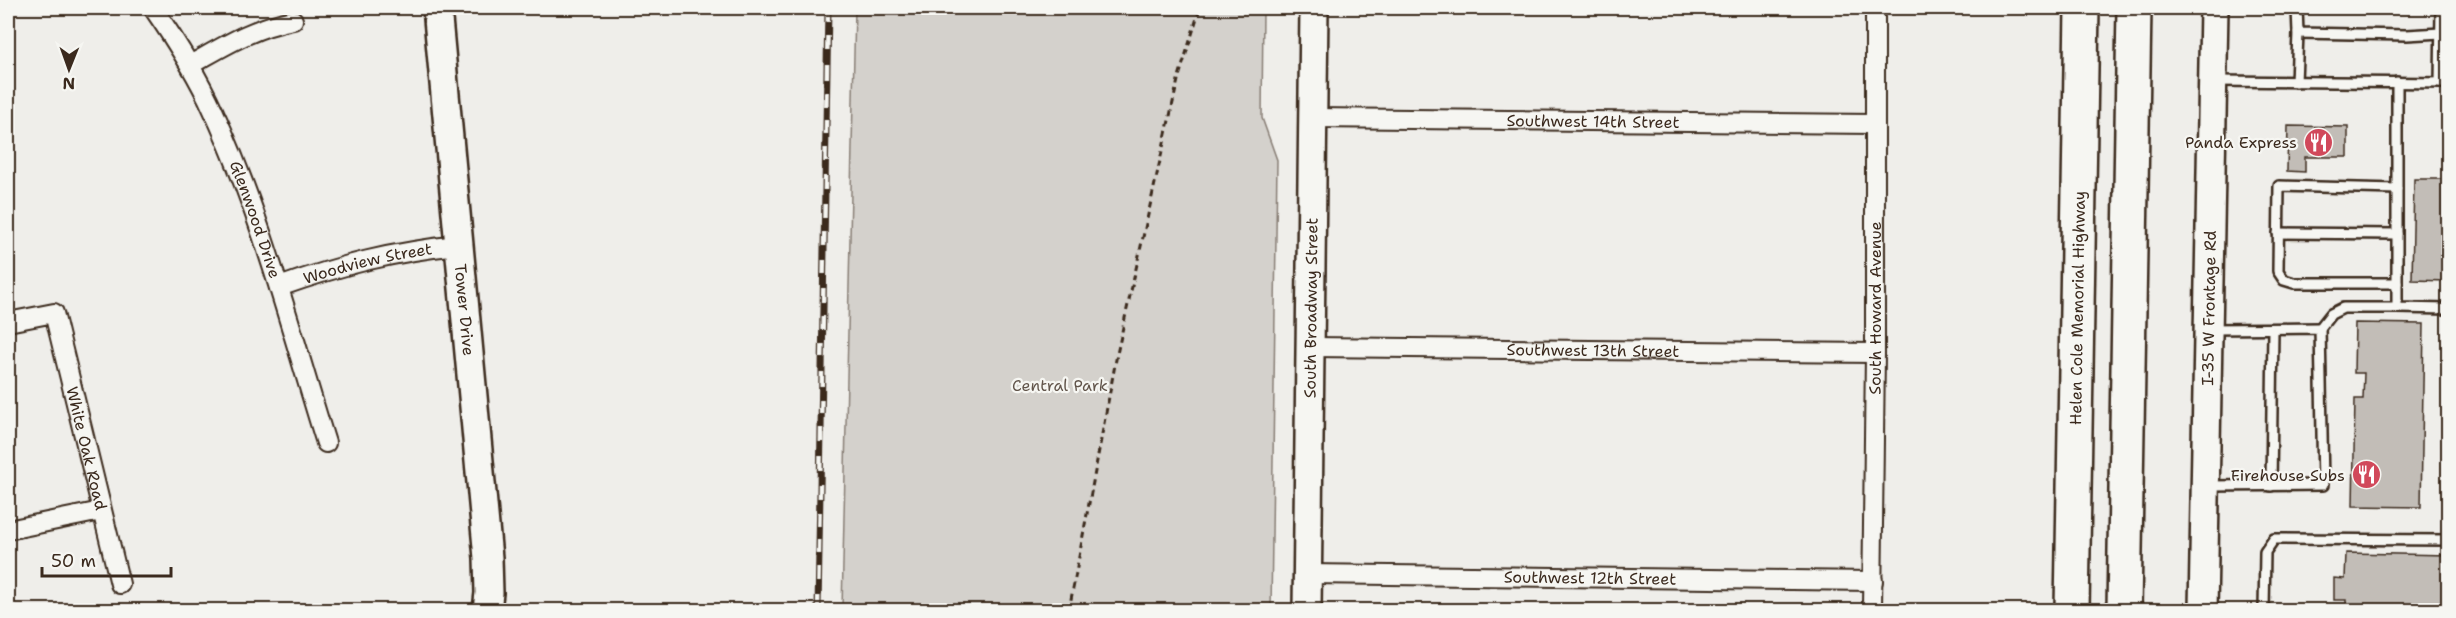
<svg xmlns="http://www.w3.org/2000/svg" width="2456" height="618" font-family="'Shantell Sans',sans-serif">
	<rect width="100%" height="100%" fill="#efeeea"/>
	<filter id="ink" filterUnits="userSpaceOnUse"><feTurbulence type="fractalNoise" baseFrequency=".0167" numOctaves="2"/><feDisplacementMap in="SourceGraphic" scale="12" xChannelSelector="R" yChannelSelector="G"/><feConvolveMatrix kernelMatrix="1 2 1 2 8 2 1 2 1" color-interpolation-filters="sRGB"/></filter>
	<g filter="url(#ink)">
		<polygon fill="#d4d1cc" stroke="#887e75" stroke-width="1.5" points="855,8 1263,8 1262,118 1277,160 1271,610 842,610"/>
		<g fill="#c2bdb7" stroke="#3b2a1e" stroke-width="1.5">
			<polygon points="2288,126 2348,127 2348,157 2305,157 2305,172 2287,171"/>
			<polygon points="2414,179 2445,179 2444,191 2448,191 2448,281 2412,280"/>
			<polygon points="2355,323 2424,324 2421,507 2353,506 2355,399 2363,399 2364,373 2354,373"/>
			<polygon points="2346,553 2448,555 2447,610 2346,610 2346,600 2334,600 2334,578 2345,579"/>
		</g>
		<g fill="none" stroke-linecap="round" stroke-linejoin="round">
			<defs>
				<g id="lane">
					<polyline points="2297,8 2298,33 2407,35 2441,33"/>
					<polyline points="2215,81 2448,83"/>
					<polyline points="2296,82 2298,33"/>
					<polyline points="2397,82 2397,308 2448,309"/>
					<polyline points="2440,83 2441,8"/>
					<polyline points="2278,233 2397,234"/>
					<polyline points="2397,283 2294,283 2284,280 2278,271 2279,186 2397,189"/>
					<polyline points="2320,328 2331,314 2343,308 2397,308"/>
					<polyline points="2208,486 2323,485 2320,328 2211,329"/>
					<polyline points="2271,486 2273,329"/>
					<polyline points="2264,610 2265,552 2274,539 2448,540"/>
				</g>
				<g id="street">
					<path id="s1" d="M 153,8 C 175,40 197,74 213,110 C 262,216 291,331 326,443"/>
					<path d="M 190,65 C 226,45 252,28 293,20"/>
					<path id="s2" d="M 1313,118 L 1875,124"/>
					<path id="s3" d="M 279,287 C 341,265 392,252 458,245"/>
					<path id="s4" d="M 8,322 L 54,313 L 120,584"/>
					<path id="s5" d="M 1311,347 L 1875,353"/>
					<polyline points="8,530 101,511"/>
					<path id="s6" d="M 1308,574 L 1873,581"/>
					<path id="s7" d="M 1872,610 L 1875,353 L 1875,8"/>
				</g>
				<g id="secondary">
					<path id="s8" d="M 437,8 L 488,558 L 489,593 L 487,610"/>
					<path id="s9" d="M 1307,610 L 1314,8"/>
					<path id="s10" d="M 2203,610 L 2214,8"/>
				</g>
				<g id="highway">
					<path id="s11" d="M 2072,610 L 2082,8"/>
					<polyline points="2124,610 2134,8"/>
				</g>
			</defs>
			<use href="#lane" stroke="#3b2a1e" stroke-width="14"/>
			<use href="#street" stroke="#3b2a1e" stroke-width="22"/>
			<use href="#secondary" stroke="#3b2a1e" stroke-width="32"/>
			<use href="#highway" stroke="#3b2a1e" stroke-width="38"/>
			<polyline stroke="#3b2a1e" stroke-width="3" stroke-dasharray="6 4.5" stroke-linecap="butt" points="1069,610 1117,354 1178,80 1200,8"/>
			<use href="#lane" stroke="#f6f6f2" stroke-width="9"/>
			<use href="#street" stroke="#f6f6f2" stroke-width="18"/>
			<use href="#secondary" stroke="#f6f6f2" stroke-width="27"/>
			<use href="#highway" stroke="#f6f6f2" stroke-width="33"/>
			<defs>
				<polyline id="rail" points="818,610 828,8"/>
			</defs>
			<use href="#rail" stroke="#3b2a1e" stroke-width="7"/>
			<use href="#rail" stroke="#f6f6f2" stroke-width="4.5" stroke-dasharray="14" stroke-linecap="butt"/>
		</g>
	</g>
	<defs>
		<symbol id="restaurant-disc" viewBox="-11 -11 22 22"><circle r="9.5" fill="#d1495b" stroke="#f6f6f2"/><path d="M-5-6h1v4h1v-4h1v4h1v-4h1v5L-1.5 .5V6h-2V.5L-5-1ZM5-6V6H3V1.5H1.5Q1.5-4 5-6Z" fill="#fff"/></symbol>
	</defs>
	<g fill-rule="evenodd">
		<use href="#restaurant-disc" x="2302" y="126" width="33" height="33"/>
		<use href="#restaurant-disc" x="2350" y="458" width="33" height="33"/>
	</g>
	<g text-anchor="middle" dominant-baseline="central" stroke-width="4.5" stroke-linejoin="round" paint-order="stroke">
		<g font-size="16" fill="#3b2a1e" stroke="#f6f6f2">
			<text stroke="none"><textPath href="#s2" startOffset="280">Southwest 14th Street</textPath></text>
			<text stroke="none"><textPath href="#s1" startOffset="236">Glenwood Drive</textPath></text>
			<text stroke="none"><textPath href="#s3" startOffset="92">Woodview Street</textPath></text>
			<text stroke="none"><textPath href="#s8" startOffset="303">Tower Drive</textPath></text>
			<text stroke="none"><textPath href="#s9" startOffset="302">South Broadway Street</textPath></text>
			<text stroke="none"><textPath href="#s7" startOffset="302">South Howard Avenue</textPath></text>
			<text stroke="none"><textPath href="#s11" startOffset="302">Helen Cole Memorial Highway</textPath></text>
			<text stroke="none"><textPath href="#s10" startOffset="302">I-35 W Frontage Rd</textPath></text>
			<text stroke="none"><textPath href="#s5" startOffset="282">Southwest 13th Street</textPath></text>
			<text stroke="none"><textPath href="#s4" startOffset="186">White Oak Road</textPath></text>
			<text stroke="none"><textPath href="#s6" startOffset="282">Southwest 12th Street</textPath></text>
		</g>
		<g font-size="16" fill="#3b2a1e" stroke="#f6f6f2" text-anchor="end">
			<text x="2297" y="142">Panda Express</text>
			<text x="2345" y="475">Firehouse Subs</text>
		</g>
		<g font-size="16" fill="#61544a" stroke="#f6f6f2">
			<text x="1060" y="385">Central Park</text>
		</g>
	</g>
	<rect width="2456" height="618" fill="none" stroke="#f6f6f2" stroke-width="30"/>
	<rect x="15" y="15" width="2426" height="588" fill="none" stroke="#3b2a1e" stroke-width="2" filter="url(#ink)"/>
	<g transform="translate(69 69) rotate(181)" stroke="#f6f6f2" stroke-width="4.5" paint-order="stroke">
	<path d="M0-4.5L10 22L0 15L-10 22Z" fill="#3b2a1e"/>
	<text y="-9" font-size="16" font-weight="bold" text-anchor="middle" fill="#3b2a1e">N</text>
	</g>
	<path d="M42 567v9h129v-9" fill="none" stroke="#3b2a1e" stroke-width="3"/>
	<text x="51" y="567" font-size="18" fill="#3b2a1e" stroke="#f6f6f2" stroke-width="4.5" paint-order="stroke">50 m</text>
</svg>
